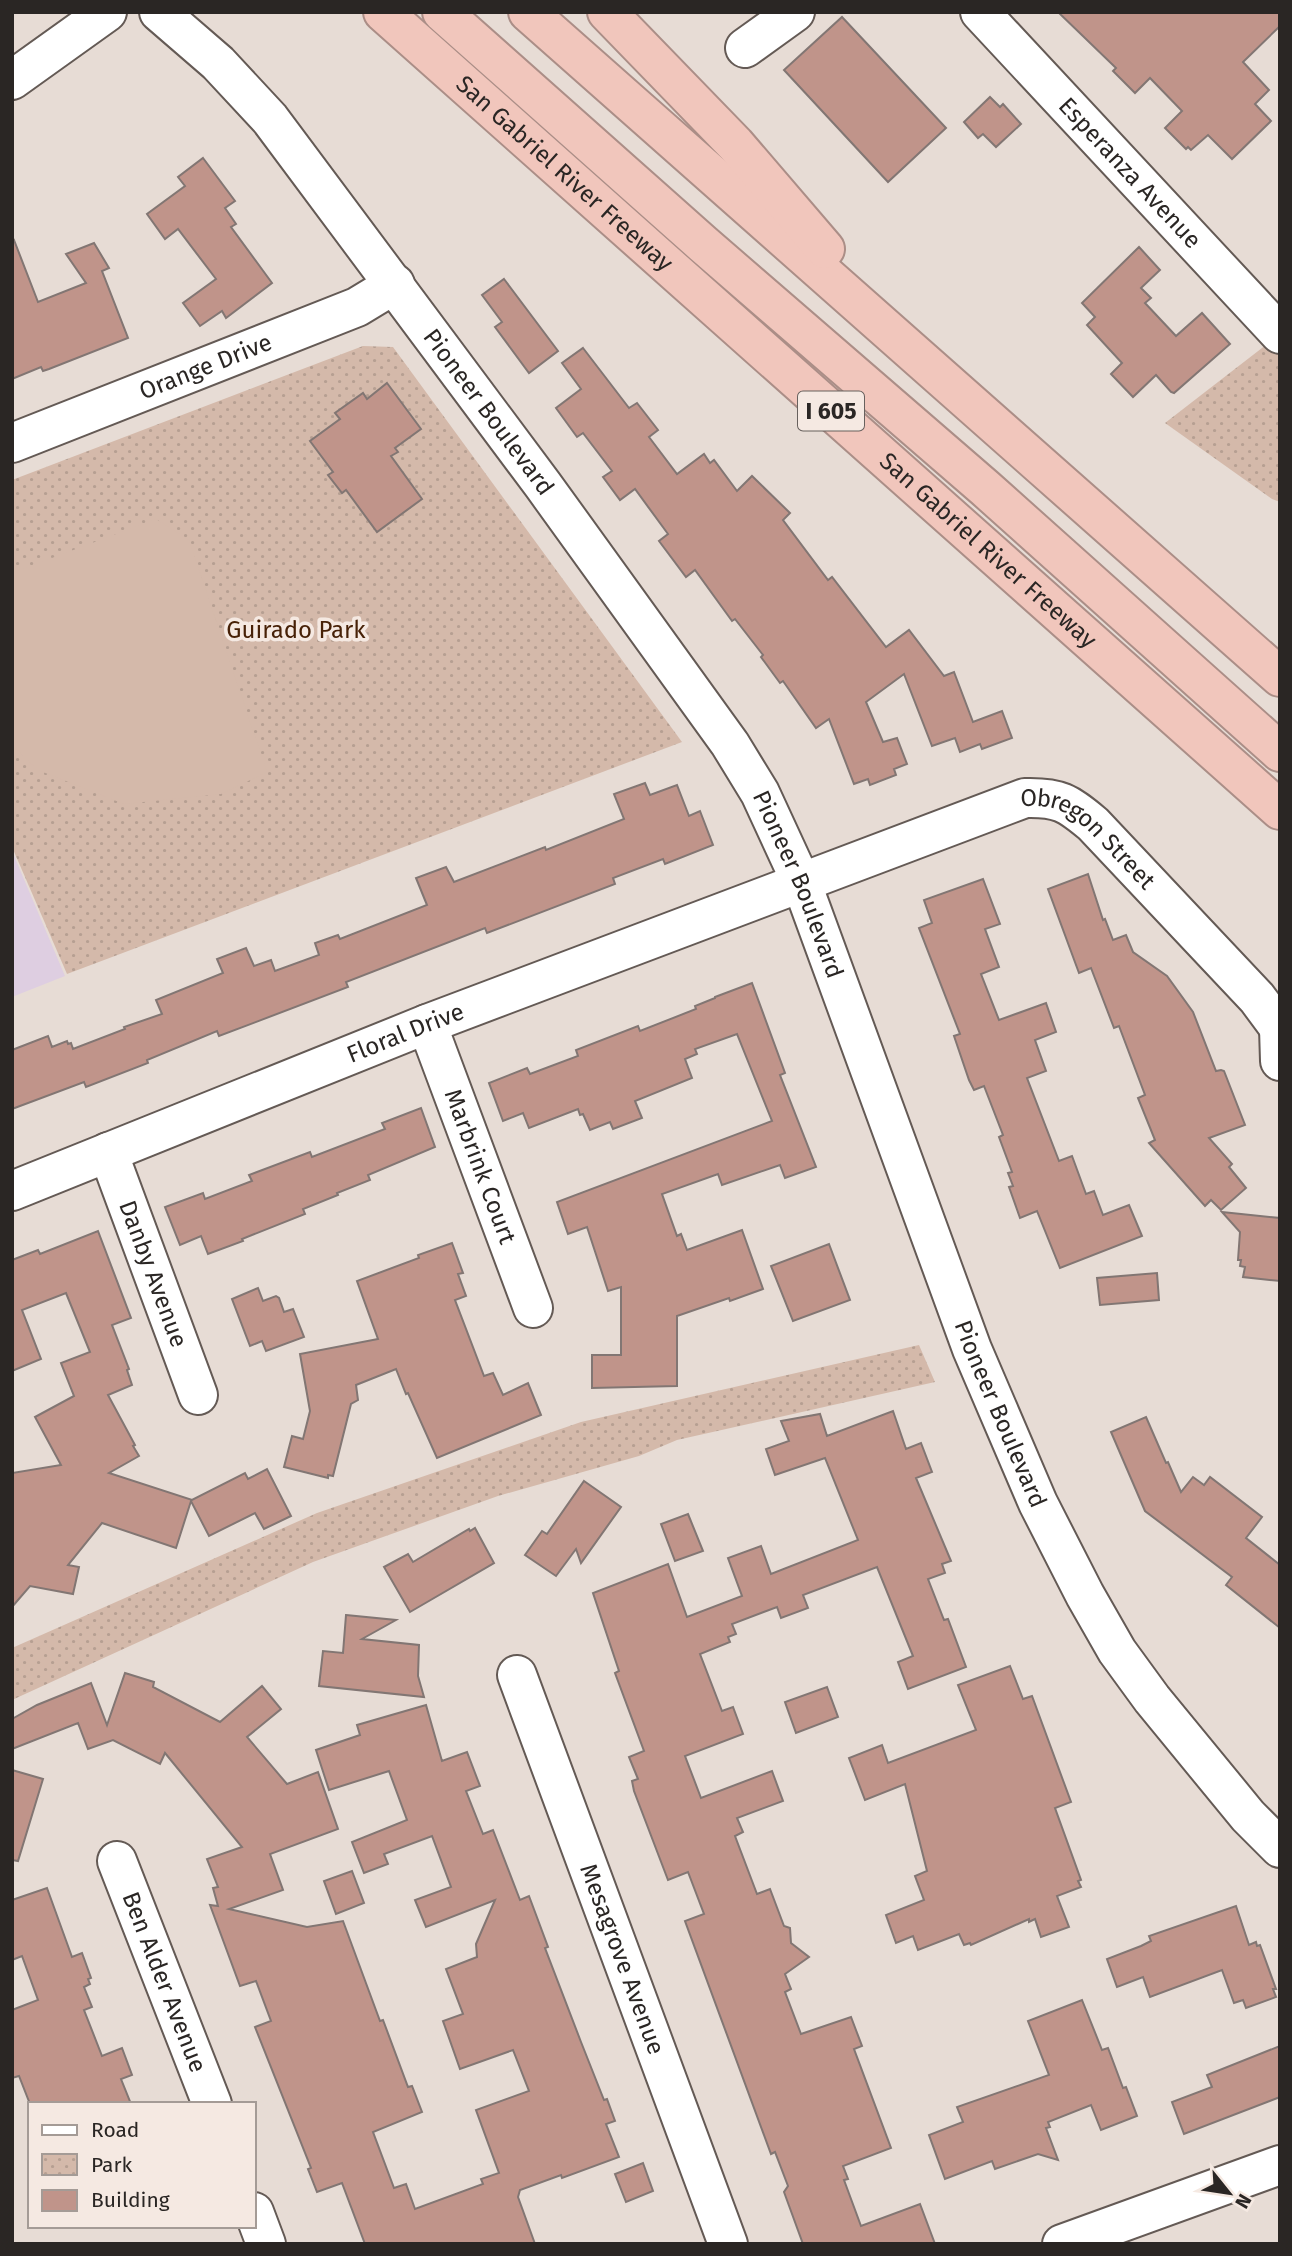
<svg xmlns="http://www.w3.org/2000/svg" width="1292" height="2256" font-family="'Fira Sans',sans-serif">
	<defs>
		<pattern id="park-dots" width="8" height="8" patternUnits="userSpaceOnUse" patternTransform="scale(1.75)"><rect width="8" height="8" fill="#d4b9aa"/><path d="M2 2h.1M6 6h.1" fill="none" stroke="#b69f92" stroke-width="1.8" stroke-linecap="round"/></pattern>
	</defs>
	<rect width="100%" height="100%" fill="#e7dcd5"/>
	<polygon fill="#decee1" points="12,851 65,976 12,997"/>
	<g fill="url(#park-dots)">
		<polygon points="1280,334 1280,502 1272,499 1165,423"/>
		<polygon points="363,346 393,347 682,742 67,974 12,847 12,480"/>
		<polygon points="919,1345 935,1382 677,1440 639,1456 498,1496 313,1562 12,1700 12,1648 317,1513 581,1422"/>
	</g>
	<polygon fill="#d4b9aa" points="156,519 189,540 267,772 221,794 124,804 38,770 12,745 12,573"/>
	<g fill="#c0948a" stroke="#827673" stroke-width="2">
		<polygon points="1058,12 1280,12 1280,26 1243,62 1269,90 1255,104 1271,121 1232,159 1208,135 1191,150 1188,147 1186,149 1165,128 1182,111 1150,78 1135,93 1113,71 1116,68"/>
		<polygon points="842,17 946,128 888,182 784,70"/>
		<polygon points="990,97 1000,107 1003,104 1021,124 996,147 983,134 978,138 964,122"/>
		<polygon points="203,158 235,201 225,208 236,224 231,227 272,283 226,318 222,311 200,326 183,303 216,279 178,229 165,239 147,214 185,186 178,177"/>
		<polygon points="14,240 38,302 86,283 66,254 94,243 109,268 102,271 128,338 49,369 43,371 41,367 12,379 12,241"/>
		<polygon points="1139,247 1160,270 1141,288 1151,298 1145,303 1176,336 1202,313 1230,344 1174,393 1171,392 1156,375 1133,397 1111,374 1122,363 1087,325 1095,317 1082,303"/>
		<polygon points="504,279 558,351 529,373 495,327 502,322 482,295"/>
		<polygon points="583,348 629,408 637,403 658,430 649,437 677,474 704,454 710,463 714,460 737,491 752,476 790,513 783,520 828,580 832,577 886,647 909,630 944,676 954,672 973,722 1002,711 1012,738 982,749 980,744 960,752 955,738 932,746 904,674 866,702 883,742 897,738 907,764 894,769 896,775 870,785 868,779 854,784 829,719 816,728 783,681 780,683 761,657 763,655 735,619 732,621 695,570 686,577 659,541 668,534 635,489 620,500 603,477 612,471 583,433 577,437 556,408 581,389 562,363"/>
		<polygon points="387,383 421,429 395,448 398,452 391,456 422,499 377,532 346,490 342,493 328,475 333,472 310,441 340,419 335,413 363,393 367,399"/>
		<polygon points="645,783 650,795 677,785 689,816 700,811 713,845 665,864 663,859 613,878 615,884 487,933 485,928 346,982 348,987 219,1036 217,1031 147,1060 148,1063 86,1087 84,1082 12,1109 12,1050 48,1036 52,1047 67,1041 68,1044 71,1043 73,1049 125,1029 124,1027 162,1014 156,1000 223,973 217,959 246,948 254,966 271,960 275,971 319,955 315,943 338,935 340,939 427,905 416,878 446,867 454,882 545,847 546,850 624,819 614,794"/>
		<polygon points="1088,874 1103,920 1105,919 1113,940 1126,935 1133,952 1167,976 1193,1012 1216,1071 1221,1070 1224,1071 1245,1125 1209,1138 1232,1164 1229,1167 1246,1188 1221,1210 1211,1200 1205,1206 1149,1143 1155,1140 1138,1098 1145,1095 1119,1026 1114,1028 1091,968 1079,973 1048,889"/>
		<polygon points="983,879 1000,924 985,929 999,967 981,974 999,1020 1046,1003 1056,1032 1035,1040 1046,1071 1027,1078 1059,1161 1072,1156 1086,1194 1094,1191 1103,1215 1129,1205 1142,1236 1060,1268 1037,1211 1020,1218 1009,1187 1013,1186 1008,1173 1012,1172 999,1137 1003,1135 984,1086 974,1090 969,1080 954,1036 960,1034 919,928 932,923 924,900"/>
		<polygon points="752,983 785,1073 780,1075 816,1167 785,1178 780,1165 722,1185 718,1174 662,1194 677,1236 681,1234 687,1250 742,1230 763,1289 730,1301 729,1298 677,1316 677,1386 592,1388 592,1355 621,1355 621,1287 608,1291 587,1227 568,1234 557,1202 772,1121 737,1034 695,1049 697,1054 685,1059 692,1078 635,1101 642,1118 613,1129 610,1122 590,1130 583,1114 580,1115 578,1109 529,1128 523,1113 503,1121 489,1083 527,1068 530,1074 578,1056 576,1050 638,1026 640,1031 696,1009 695,1006 715,998 715,997"/>
		<polygon points="421,1108 435,1147 368,1175 370,1180 337,1193 338,1195 303,1209 305,1214 242,1239 243,1241 208,1254 201,1236 180,1245 165,1207 203,1193 205,1199 252,1181 249,1175 310,1152 312,1157 385,1129 382,1123"/>
		<polygon points="1222,1212 1280,1218 1280,1281 1243,1277 1245,1267 1240,1266 1241,1260 1238,1260 1240,1232"/>
		<polygon points="98,1231 131,1318 112,1325 129,1369 127,1370 132,1385 108,1395 135,1445 133,1446 139,1456 109,1473 192,1500 245,1473 248,1479 267,1469 291,1516 264,1529 255,1513 209,1536 191,1501 176,1548 102,1523 68,1565 79,1567 73,1594 30,1586 12,1607 12,1473 61,1465 35,1417 74,1396 61,1363 90,1352 66,1293 22,1310 41,1359 12,1371 12,1260 38,1250 40,1254"/>
		<polygon points="452,1243 463,1273 458,1274 466,1296 455,1300 484,1376 493,1373 503,1395 528,1383 541,1415 437,1458 408,1393 406,1394 396,1369 356,1385 358,1400 351,1404 333,1476 328,1475 328,1478 284,1467 292,1436 303,1439 310,1411 300,1354 378,1339 357,1281 419,1258 418,1255"/>
		<polygon points="829,1244 850,1300 793,1321 771,1266"/>
		<polygon points="1157,1273 1159,1300 1100,1305 1097,1278"/>
		<polygon points="258,1288 263,1301 276,1296 279,1298 284,1312 293,1309 304,1337 266,1351 262,1341 250,1346 232,1299"/>
		<polygon points="893,1411 906,1449 921,1443 932,1472 916,1478 951,1561 942,1564 945,1573 928,1579 944,1620 948,1619 966,1667 908,1689 898,1662 913,1656 877,1567 803,1595 808,1608 781,1618 777,1607 732,1624 736,1634 728,1637 730,1642 700,1654 722,1711 733,1707 743,1734 685,1756 701,1798 772,1771 783,1801 737,1818 743,1832 735,1836 757,1894 770,1889 784,1926 790,1928 791,1943 809,1957 785,1974 791,1989 785,1992 801,2034 851,2017 862,2046 854,2049 891,2148 843,2166 848,2179 844,2180 861,2226 920,2204 935,2244 803,2244 784,2192 788,2186 775,2152 771,2154 685,1921 704,1914 688,1872 668,1880 634,1791 632,1781 638,1779 629,1757 644,1751 615,1673 619,1671 593,1593 668,1564 687,1617 742,1596 728,1558 761,1546 771,1574 858,1540 825,1458 775,1475 766,1449 789,1441 781,1421 820,1414 827,1436"/>
		<polygon points="1146,1417 1166,1463 1168,1462 1181,1492 1193,1477 1204,1485 1210,1477 1262,1517 1246,1538 1280,1565 1280,1628 1226,1585 1232,1577 1145,1511 1111,1432"/>
		<polygon points="584,1481 621,1507 581,1563 576,1549 556,1576 525,1555 542,1531 547,1534"/>
		<polygon points="688,1514 703,1551 675,1561 661,1524"/>
		<polygon points="475,1528 494,1563 410,1612 384,1567 408,1554 413,1562 469,1529 470,1531"/>
		<polygon points="346,1615 396,1620 362,1639 419,1645 418,1676 424,1697 319,1686 323,1651 343,1653"/>
		<polygon points="1010,1666 1023,1699 1032,1696 1071,1802 1055,1808 1081,1880 1078,1881 1081,1887 1057,1896 1069,1927 1041,1937 1035,1919 1029,1922 1029,1919 971,1945 970,1943 964,1945 959,1934 918,1950 913,1936 896,1943 886,1915 924,1900 915,1876 927,1871 905,1784 865,1800 849,1758 882,1745 888,1763 976,1730 958,1685"/>
		<polygon points="125,1673 154,1682 153,1687 220,1722 262,1686 281,1709 247,1737 287,1784 318,1772 338,1829 270,1854 283,1890 229,1909 307,1927 343,1921 380,2021 383,2020 408,2087 412,2086 422,2112 373,2132 394,2188 406,2184 415,2209 483,2184 481,2179 499,2173 476,2110 529,2091 513,2050 460,2069 443,2021 463,2014 446,1969 477,1957 476,1944 495,1900 426,1927 415,1900 451,1887 432,1836 384,1854 388,1864 364,1873 352,1842 407,1820 389,1771 329,1790 316,1750 360,1735 357,1725 426,1705 442,1761 467,1752 480,1786 466,1791 483,1834 493,1830 520,1900 529,1896 548,1947 545,1948 581,2042 604,2100 607,2099 615,2121 606,2124 619,2157 562,2178 561,2175 520,2190 518,2197 535,2244 365,2244 342,2183 317,2192 308,2169 311,2168 255,2027 271,2021 256,1981 240,1986 210,1905 218,1906 213,1888 218,1887 207,1859 242,1847 165,1753 160,1764 113,1740 88,1749 78,1723 12,1749 12,1719 37,1705 91,1683 107,1725"/>
		<polygon points="827,1687 838,1717 796,1733 785,1702"/>
		<polygon points="12,1770 43,1779 18,1861 12,1860"/>
		<polygon points="352,1871 364,1903 336,1914 324,1881"/>
		<polygon points="47,1888 72,1957 82,1953 91,1978 88,1979 90,1984 84,1987 92,2007 84,2010 102,2056 122,2048 132,2075 121,2079 131,2104 30,2104 19,2076 12,2078 12,2010 38,2000 22,1956 12,1960 12,1900"/>
		<polygon points="1236,1906 1249,1945 1256,1942 1257,1946 1260,1945 1276,1989 1273,1989 1276,1997 1246,2008 1243,2000 1234,2003 1222,1970 1150,1997 1143,1977 1117,1987 1107,1959 1141,1946 1151,1941 1149,1936"/>
		<polygon points="1082,2000 1102,2050 1108,2048 1123,2088 1126,2087 1137,2116 1101,2130 1091,2105 1048,2122 1050,2127 1046,2128 1058,2160 1038,2154 995,2169 992,2161 945,2179 929,2135 963,2122 957,2107 1049,2075 1028,2021"/>
		<polygon points="1280,2046 1280,2097 1184,2134 1172,2102 1212,2087 1207,2075"/>
		<polygon points="643,2163 653,2191 626,2202 615,2174"/>
	</g>
	<g fill="none" stroke-linecap="round" stroke-linejoin="round">
		<defs>
			<g id="minor">
				<path id="s1" d="M 159,12 L 218,63 L 270,119 L 543,485 L 730,744 L 760,793 L 802,884 L 972,1349 L 1038,1503 L 1085,1595 L 1117,1651 L 1152,1699 L 1248,1816 L 1280,1848"/>
				<path id="s2" d="M 980,12 L 1280,334"/>
				<polyline points="745,48 795,12"/>
				<polyline points="12,80 107,12"/>
				<path id="s3" d="M 12,443 L 357,307 L 395,284"/>
				<path id="s4" d="M 427,1024 L 533,1308"/>
				<polyline points="1279,1028 1280,1061"/>
				<path id="s5" d="M 108,1152 L 198,1395"/>
				<path id="s6" d="M 12,1191 L 427,1024 L 1025,798 C 1059,797 1068,803 1093,824 L 1257,998 L 1280,1029"/>
				<path id="s7" d="M 517,1675 L 728,2244"/>
				<path id="s8" d="M 117,1861 L 212,2104"/>
				<polyline points="254,2212 266,2244"/>
				<polyline points="1062,2244 1280,2165"/>
			</g>
			<g id="highway">
				<path id="s9" d="M 383,12 L 1280,810"/>
				<polyline points="442,12 703,244 985,488 1280,752"/>
				<polyline points="528,12 1280,677"/>
				<polyline points="607,12 735,144 825,249"/>
			</g>
		</defs>
		<use href="#minor" stroke="#645a55" stroke-width="42"/>
		<use href="#highway" stroke="#ab8e87" stroke-width="42"/>
		<use href="#minor" stroke="#fff" stroke-width="38"/>
		<use href="#highway" stroke="#f1c6bc" stroke-width="38"/>
	</g>
	<g text-anchor="middle" dominant-baseline="central" stroke-width="7" stroke-linejoin="round" paint-order="stroke">
		<rect fill="#f5e9e2" stroke="#67605d" stroke-width="2" x="798" y="391.5" width="66" height="39" rx="5"/>
		<g font-size="23" font-weight="bold" fill="#2a2624">
			<text x="831" y="411">I 605</text>
		</g>
		<g font-size="24" fill="#2a2624" stroke="#f5e9e2">
			<text stroke="none"><textPath href="#s2" startOffset="220">Esperanza Avenue</textPath></text>
			<text stroke="none"><textPath href="#s9" startOffset="243">San Gabriel River Freeway</textPath></text>
			<text stroke="none"><textPath href="#s3" startOffset="208">Orange Drive</textPath></text>
			<text stroke="none"><textPath href="#s1" startOffset="520">Pioneer Boulevard</textPath></text>
			<text stroke="none"><textPath href="#s9" startOffset="810">San Gabriel River Freeway</textPath></text>
			<text stroke="none"><textPath href="#s6" startOffset="1164">Obregon Street</textPath></text>
			<text stroke="none"><textPath href="#s1" startOffset="1087">Pioneer Boulevard</textPath></text>
			<text stroke="none"><textPath href="#s6" startOffset="424">Floral Drive</textPath></text>
			<text stroke="none"><textPath href="#s4" startOffset="152">Marbrink Court</textPath></text>
			<text stroke="none"><textPath href="#s5" startOffset="130">Danby Avenue</textPath></text>
			<text stroke="none"><textPath href="#s1" startOffset="1654">Pioneer Boulevard</textPath></text>
			<text stroke="none"><textPath href="#s7" startOffset="303">Mesagrove Avenue</textPath></text>
			<text stroke="none"><textPath href="#s8" startOffset="130">Ben Alder Avenue</textPath></text>
		</g>
		<g font-size="24" fill="#472107" stroke="#f5e9e2">
			<text x="296" y="630">Guirado Park</text>
		</g>
	</g>
	<rect width="1292" height="2256" fill="none" stroke="#2a2624" stroke-width="28"/>
	<rect x="28" y="2102" width="228" height="126" fill="#f5e9e2" stroke="#a49b96" stroke-width="2"/>
	<rect x="42" y="2125" width="35" height="10" fill="#ffffff" stroke="#a49b96" stroke-width="2"/>
	<text x="91" y="2137" font-size="21" fill="#2a2624">Road</text>
	<rect x="42" y="2154" width="35" height="21" fill="url(#park-dots)" stroke="#a49b96" stroke-width="2"/>
	<text x="91" y="2172" font-size="21" fill="#2a2624">Park</text>
	<rect x="42" y="2190" width="35" height="21" fill="#c0948a" stroke="#a49b96" stroke-width="2"/>
	<text x="91" y="2207" font-size="21" fill="#2a2624">Building</text>
	<g transform="translate(1229 2193) rotate(120)" stroke="#f5e9e2" stroke-width="5" paint-order="stroke">
	<path d="M0-5L12 26L0 18L-12 26Z" fill="#2a2624"/>
	<text y="-10" font-size="19" font-weight="bold" text-anchor="middle" fill="#2a2624">N</text>
	</g>
</svg>
